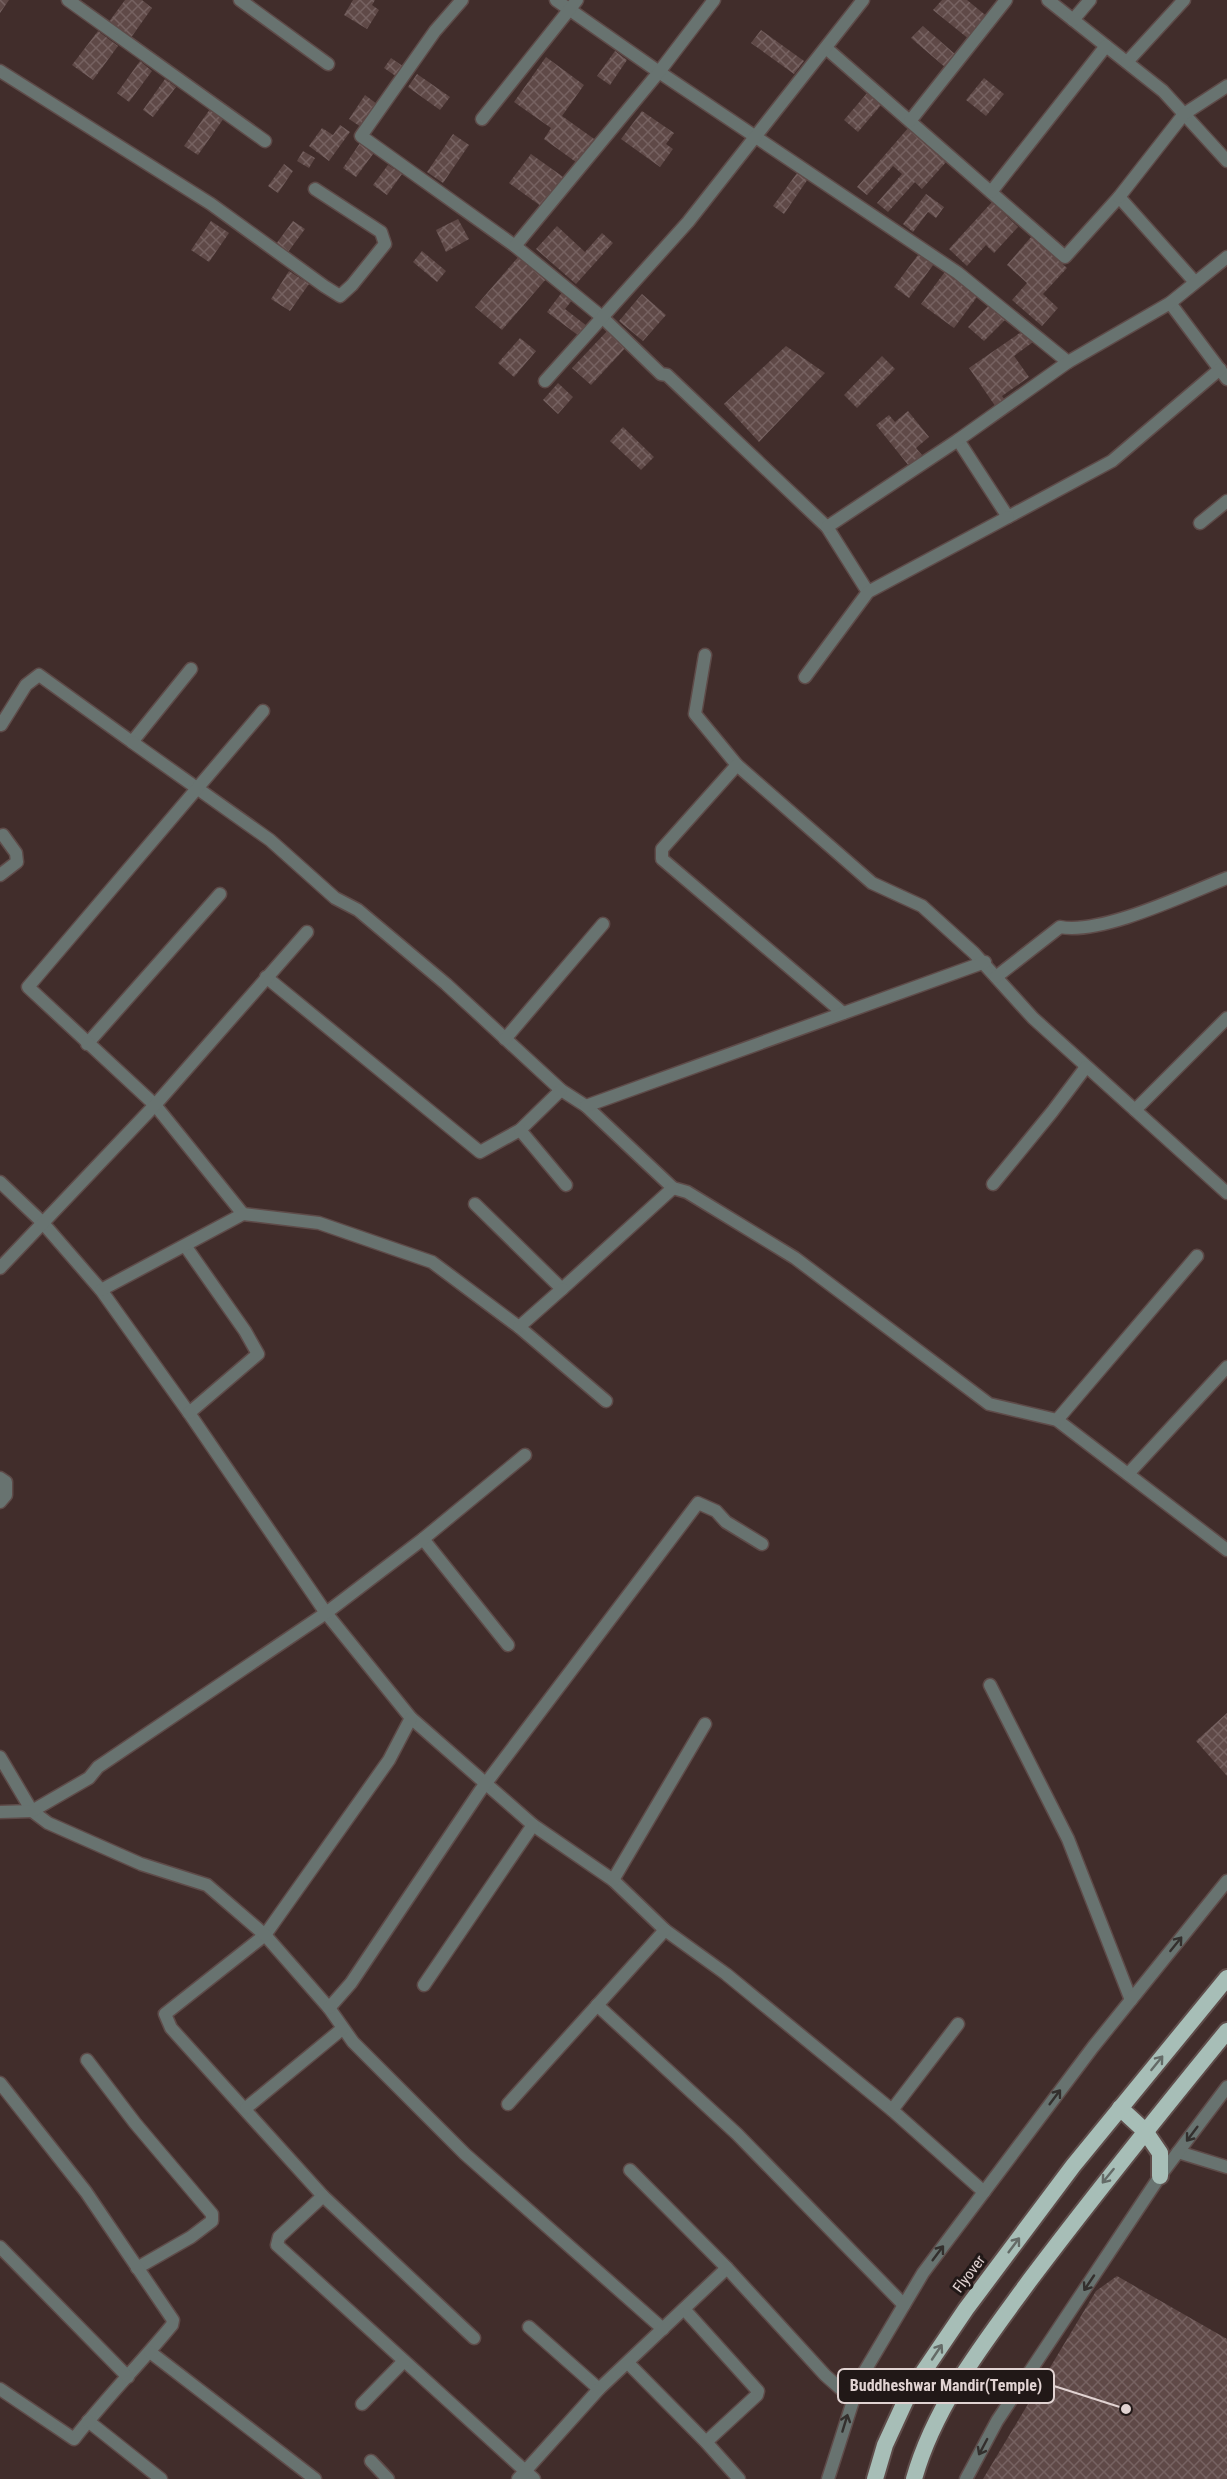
<svg xmlns="http://www.w3.org/2000/svg" width="1227" height="2479" font-family="'Roboto Condensed',sans-serif">
	<defs>
		<pattern id="building-cross-hatch" width="8" height="8" patternUnits="userSpaceOnUse" patternTransform="scale(1.5)"><rect width="8" height="8" fill="#5f4947"/><path d="M0 0l8 8M0 8l8-8" fill="none" stroke="#766261"/></pattern>
	</defs>
	<rect width="100%" height="100%" fill="#412d2b"/>
	<g fill="url(#building-cross-hatch)">
		<polygon points="0,0 9,0 0,13"/>
		<polygon points="125,0 142,0 152,8 130,39 108,23"/>
		<polygon points="353,0 375,0 372,5 379,10 367,29 344,15"/>
		<polygon points="942,0 967,0 989,18 970,40 933,10"/>
		<polygon points="923,26 956,55 946,68 911,38"/>
		<polygon points="761,30 804,61 794,74 751,43"/>
		<polygon points="98,31 118,46 93,80 72,65"/>
		<polygon points="615,51 627,60 610,85 597,76"/>
		<polygon points="546,57 584,85 562,116 597,141 580,165 544,139 551,128 514,102"/>
		<polygon points="391,58 407,69 400,79 384,68"/>
		<polygon points="140,61 152,71 129,102 117,93"/>
		<polygon points="417,74 450,97 440,110 408,87"/>
		<polygon points="984,78 1004,94 986,116 966,100"/>
		<polygon points="165,79 176,87 153,117 143,110"/>
		<polygon points="868,92 882,104 858,132 844,120"/>
		<polygon points="365,95 377,104 361,127 349,119"/>
		<polygon points="210,109 224,118 198,155 184,146"/>
		<polygon points="642,111 674,133 666,144 673,149 660,167 621,139"/>
		<polygon points="340,125 350,132 329,161 309,146 322,128 333,135"/>
		<polygon points="909,127 947,161 922,189 915,182 888,212 877,203 902,174 893,166 867,195 857,187"/>
		<polygon points="453,134 469,145 443,183 427,172"/>
		<polygon points="362,140 376,150 356,177 343,168"/>
		<polygon points="303,151 315,158 309,168 297,161"/>
		<polygon points="531,154 566,179 545,209 509,183"/>
		<polygon points="284,164 293,171 278,193 268,186"/>
		<polygon points="388,165 402,174 387,195 373,185"/>
		<polygon points="800,169 810,176 784,214 773,206"/>
		<polygon points="926,194 944,207 936,218 928,212 913,232 903,224"/>
		<polygon points="992,202 1018,227 994,253 986,245 967,266 949,249"/>
		<polygon points="458,219 469,239 446,252 436,230"/>
		<polygon points="211,221 229,233 209,262 191,250"/>
		<polygon points="293,221 305,229 288,252 276,244"/>
		<polygon points="557,226 585,252 602,233 613,243 576,284 536,249"/>
		<polygon points="1032,236 1067,268 1043,294 1058,308 1042,326 1012,300 1027,283 1007,265"/>
		<polygon points="422,251 446,271 437,282 413,262"/>
		<polygon points="921,251 936,261 909,298 894,287"/>
		<polygon points="520,255 547,278 502,330 475,307"/>
		<polygon points="947,269 980,293 954,328 921,304"/>
		<polygon points="289,271 309,284 290,311 271,299"/>
		<polygon points="563,291 573,299 565,309 587,326 579,336 547,312"/>
		<polygon points="642,294 666,315 643,341 619,321"/>
		<polygon points="991,303 1007,318 984,341 968,327"/>
		<polygon points="611,327 629,344 591,385 572,368"/>
		<polygon points="1024,330 1033,342 1014,356 1029,377 1002,396 1007,403 998,410 969,368"/>
		<polygon points="520,338 536,351 514,377 498,363"/>
		<polygon points="786,346 825,373 759,442 724,404"/>
		<polygon points="882,356 895,369 857,408 844,395"/>
		<polygon points="558,383 573,397 558,414 543,400"/>
		<polygon points="908,411 929,437 916,448 922,455 909,466 876,425 889,415 895,422"/>
		<polygon points="623,427 654,457 641,470 610,441"/>
		<polygon points="1227,1713 1227,1776 1196,1741"/>
		<polygon points="1117,2276 1227,2339 1227,2479 983,2479 1096,2291"/>
	</g>
	<g fill="none" stroke-linecap="round" stroke-linejoin="round">
		<defs>
			<g id="minor">
				<polyline points="68,0 265,141"/>
				<polyline points="240,0 328,64"/>
				<polyline points="462,0 435,31 361,136 515,246 602,317 661,374 667,375 827,527 868,592"/>
				<polyline points="556,0 659,72 958,273 1068,362"/>
				<polyline points="1048,0 1163,91 1227,161"/>
				<polyline points="1073,20 1090,0"/>
				<polyline points="826,48 1065,257 1119,197 1194,281"/>
				<polyline points="1127,62 1184,0"/>
				<polyline points="0,71 211,204 324,286 340,296 352,285 385,244 381,232 315,189"/>
				<polyline points="482,119 577,0"/>
				<polyline points="910,121 1006,0"/>
				<polyline points="991,192 1106,46"/>
				<polyline points="1119,197 1184,114 1227,86"/>
				<polyline points="515,246 659,72 714,0"/>
				<polyline points="1170,303 1227,379"/>
				<polyline points="545,381 688,222 863,0"/>
				<polyline points="958,440 1008,517 1112,461 1220,369"/>
				<polyline points="1200,523 1227,501"/>
				<polyline points="827,527 958,440 1068,362 1170,303 1227,257"/>
				<polyline points="705,655 695,714 737,765 872,883 922,906 974,953 1033,1018 1227,1193"/>
				<polyline points="805,677 868,592 1008,517"/>
				<polyline points="1,725 26,685 39,675 132,742 191,669"/>
				<polyline points="132,742 270,840 335,898 358,910 446,984 561,1090 586,1106 673,1188 687,1192 795,1258 989,1404 1057,1420 1227,1550"/>
				<polyline points="737,765 662,849 662,859 843,1013"/>
				<polyline points="0,875 17,862 16,853 3,835"/>
				<polyline points="266,977 480,1152 520,1130 561,1090"/>
				<path d="M 996,977 L 1060,927 C 1102,935 1186,894 1227,878"/>
				<polyline points="505,1039 603,924"/>
				<polyline points="87,1044 220,894"/>
				<polyline points="586,1106 985,962"/>
				<polyline points="1135,1110 1227,1018"/>
				<polyline points="520,1130 566,1185"/>
				<polyline points="0,1182 42,1222 101,1290 189,1413 326,1613 411,1718 533,1825 613,1880 665,1930 726,1974 892,2110 984,2192"/>
				<polyline points="993,1184 1052,1112 1086,1067"/>
				<polyline points="475,1204 562,1289 673,1188"/>
				<polyline points="243,1214 155,1105 28,987 263,711"/>
				<polyline points="186,1247 245,1331 258,1354 189,1413"/>
				<polyline points="0,1268 155,1105 307,932"/>
				<polyline points="101,1290 243,1214 319,1223 432,1262 519,1327 606,1401"/>
				<polyline points="519,1327 562,1289"/>
				<polyline points="1057,1420 1197,1256"/>
				<polyline points="1128,1474 1227,1367"/>
				<polyline points="0,1478 6,1482 6,1495 0,1502"/>
				<polyline points="423,1539 508,1645"/>
				<polyline points="990,1685 1068,1839 1131,2000"/>
				<polyline points="411,1718 389,1760 265,1935 165,2014 171,2028 323,2196 474,2338"/>
				<polyline points="0,1757 32,1811 48,1823 141,1864 207,1885 265,1935 329,2008 353,2042 465,2154 663,2329"/>
				<polyline points="0,1812 32,1811 89,1778 98,1767 326,1613 423,1539 525,1455"/>
				<polyline points="613,1880 705,1724"/>
				<polyline points="424,1985 533,1825"/>
				<polyline points="597,2005 737,2134 904,2305"/>
				<polyline points="329,2008 351,1983 480,1791 698,1503 716,1511 726,1522 762,1544"/>
				<polyline points="87,2060 135,2123 212,2214 212,2221 191,2237 137,2268"/>
				<path d="M 0,2083 L 86,2192 L 173,2320 L 172,2325 C 140,2364 105,2399 74,2439 L 0,2389"/>
				<polyline points="508,2104 665,1930"/>
				<polyline points="246,2108 342,2029"/>
				<polyline points="892,2110 958,2024"/>
				<polyline points="1178,2152 1227,2167"/>
				<polyline points="630,2170 727,2268 825,2375 852,2399"/>
				<polyline points="323,2196 279,2237 277,2245 534,2479"/>
				<polyline points="0,2247 128,2377"/>
				<polyline points="684,2309 758,2391 757,2395 706,2442"/>
				<polyline points="529,2327 599,2389"/>
				<polyline points="150,2352 315,2479"/>
				<polyline points="628,2363 706,2442 739,2479"/>
				<polyline points="362,2404 404,2361"/>
				<polyline points="88,2421 161,2479"/>
				<polyline points="371,2461 388,2479"/>
				<polyline points="518,2479 599,2389 727,2268"/>
			</g>
			<g id="tertiary">
				<polyline points="828,2479 860,2379 923,2273 1093,2047 1227,1881"/>
				<polyline points="966,2479 997,2421 1160,2176 1227,2087"/>
			</g>
			<g id="trunk">
				<polyline points="1120,2108 1145,2131 1160,2153 1160,2176"/>
				<polyline points="875,2479 885,2445 909,2393 966,2309 1073,2166 1227,1978"/>
				<path d="M 914,2479 C 935,2404 985,2342 1030,2280 C 1094,2195 1160,2113 1227,2031"/>
			</g>
		</defs>
		<use href="#minor" stroke="#5e4b49" stroke-width="15"/>
		<use href="#tertiary" stroke="#5e4b49" stroke-width="15"/>
		<use href="#trunk" stroke="#5e4b49" stroke-width="20"/>
		<use href="#minor" stroke="#687370" stroke-width="12"/>
		<use href="#tertiary" stroke="#687370" stroke-width="12"/>
		<use href="#trunk" stroke="#a7beb7" stroke-width="16"/>
	</g>
	<defs><path id="oneway-shaft" d="M-6 0H5M1.5-3L5.5 0L1.5 3" fill="none" stroke-width="1.6" stroke-linecap="round" stroke-linejoin="round" transform="scale(1.5)"/></defs>
	<g stroke="#332f2d">
		<use href="#oneway-shaft" transform="translate(1176 1944) rotate(-51)"/>
		<use href="#oneway-shaft" transform="translate(1055 2097) rotate(-53)"/>
		<use href="#oneway-shaft" transform="translate(1192 2134) rotate(127)"/>
		<use href="#oneway-shaft" transform="translate(938 2253) rotate(-53)"/>
		<use href="#oneway-shaft" transform="translate(1089 2283) rotate(124)"/>
		<use href="#oneway-shaft" transform="translate(845 2423) rotate(-73)"/>
		<use href="#oneway-shaft" transform="translate(983 2447) rotate(118)"/>
	</g>
	<g stroke="#646b67">
		<use href="#oneway-shaft" transform="translate(1157 2063) rotate(-51)"/>
		<use href="#oneway-shaft" transform="translate(1108 2176) rotate(129)"/>
		<use href="#oneway-shaft" transform="translate(1014 2245) rotate(-53)"/>
		<use href="#oneway-shaft" transform="translate(937 2352) rotate(-56)"/>
	</g>
	<g text-anchor="middle" dominant-baseline="central" stroke-width="6" stroke-linejoin="round" paint-order="stroke">
		<g font-size="15" fill="#e1d3d2" stroke="#211817">
			<text transform="translate(969 2274) rotate(-53)">Flyover</text>
		</g>
	</g>
	<path fill="none" stroke="#e1d3d2" stroke-width="2" d="M1126 2409L1054 2386"/>
	<circle fill="#e1d3d2" stroke="#211817" stroke-width="2" cx="1126" cy="2409" r="6"/>
	<rect fill="#211817" stroke="#e1d3d2" stroke-width="2" x="838" y="2369" width="216" height="34" rx="6"/>
	<g font-size="16" text-anchor="middle" font-weight="bold" fill="#e1d3d2">
		<text x="946" y="2391">Buddheshwar Mandir(Temple)</text>
	</g>
</svg>
